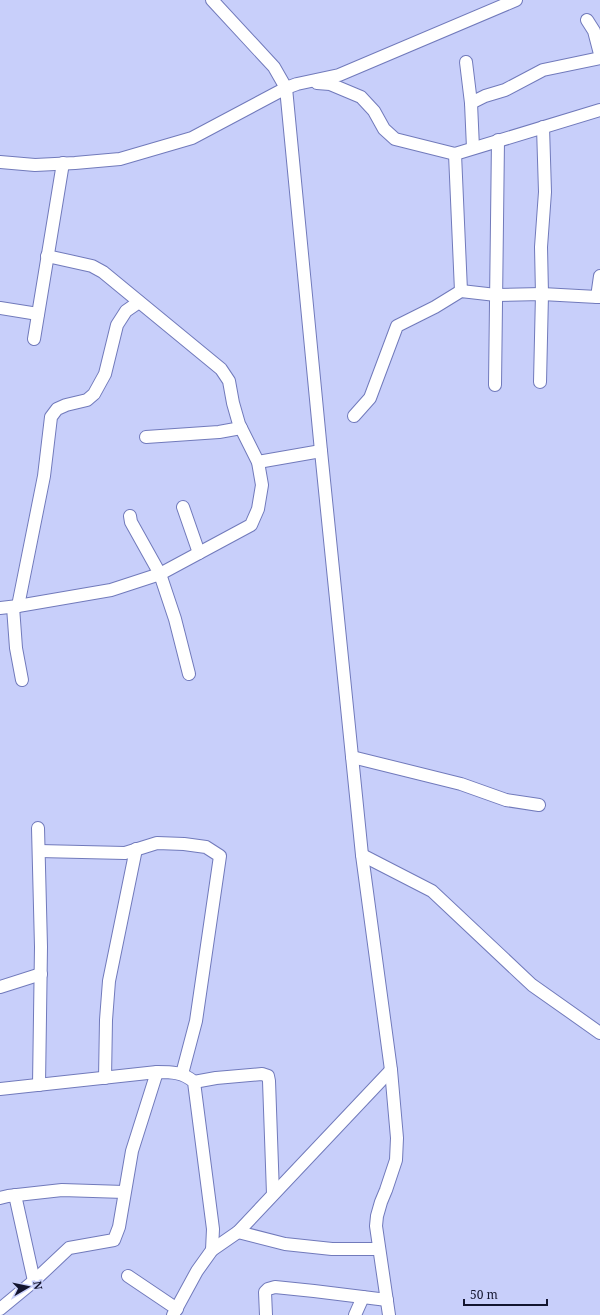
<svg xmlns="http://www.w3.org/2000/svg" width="600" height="1315" font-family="'Noto Serif',serif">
	<rect width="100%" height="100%" fill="#c8cffa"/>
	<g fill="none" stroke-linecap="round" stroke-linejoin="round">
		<defs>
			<g id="minor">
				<polyline points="212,0 274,67 286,88 321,451 362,855 391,1070 397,1138 396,1160 386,1190 381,1202 377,1216 376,1226 389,1315"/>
				<polyline points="587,20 594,31 600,54"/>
				<polyline points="466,62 471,103 473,148"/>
				<polyline points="317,83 330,84 361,97 374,111 384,129 395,139 455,154 600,110"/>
				<polyline points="471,103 485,96 505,90 543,70 600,58"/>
				<polyline points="455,154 461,291"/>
				<polyline points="0,162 35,165 75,163 120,159 192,138 286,88 297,84 339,75 516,0"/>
				<polyline points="600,276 597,297 600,297"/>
				<polyline points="0,308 38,314"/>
				<polyline points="34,339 63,163"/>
				<polyline points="540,382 542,294 541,247 545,192 543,127"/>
				<polyline points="495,385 498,140"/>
				<polyline points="354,416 370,398 397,326 435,307 461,291 496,295 542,294 597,297"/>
				<polyline points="146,437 219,432 241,428"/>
				<polyline points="258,462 321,451"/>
				<polyline points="183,507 199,553"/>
				<polyline points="130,516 131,522 160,574 175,619 189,674"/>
				<polyline points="18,606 44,476 51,417 57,409 66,405 87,400 94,394 105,374 117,325 126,311 139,302"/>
				<polyline points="13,607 16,648 22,680"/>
				<polyline points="0,608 18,606 111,590 160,574 251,525 258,509 262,485 258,462 239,424 233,403 229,381 221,369 103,272 92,266 47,256"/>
				<polyline points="352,757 461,784 506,800 539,805"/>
				<polyline points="38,828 41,947 39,1085"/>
				<polyline points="39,851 125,853 157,843 184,844 206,847 220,856 196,1021 182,1074"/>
				<polyline points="362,855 432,891 532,985 600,1033"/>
				<polyline points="0,987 41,974"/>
				<polyline points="105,1078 106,1020 109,981 136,849"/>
				<polyline points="194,1082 216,1078 262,1074 268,1076 269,1081 273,1194"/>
				<path d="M 0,1089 L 157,1072 C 171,1072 183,1072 194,1082 L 213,1229 L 212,1250"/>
				<polyline points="15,1195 34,1281"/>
				<polyline points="0,1198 8,1196 62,1190 124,1192"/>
				<polyline points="238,1232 285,1244 332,1249 379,1249"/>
				<polyline points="128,1276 177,1309"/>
				<polyline points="0,1309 34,1281 69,1248 114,1240 119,1227 132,1151 157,1072"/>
				<polyline points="173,1315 197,1271 212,1250 238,1232 391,1070"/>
				<polyline points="266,1315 265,1292 268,1289 275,1287 314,1291 387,1300"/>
				<polyline points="355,1315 363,1297"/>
			</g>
		</defs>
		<use href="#minor" stroke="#717abb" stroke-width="14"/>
		<use href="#minor" stroke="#fff" stroke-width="12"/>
	</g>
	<g transform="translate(28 1287) rotate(81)" stroke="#c8cffa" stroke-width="3" paint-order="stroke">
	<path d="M0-3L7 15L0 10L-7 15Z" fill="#13152f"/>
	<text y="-6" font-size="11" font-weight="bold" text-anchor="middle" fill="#13152f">N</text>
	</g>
	<path d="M464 1299v6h83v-6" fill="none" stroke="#13152f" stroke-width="2"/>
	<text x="470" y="1299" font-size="12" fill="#13152f" stroke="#c8cffa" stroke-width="3" paint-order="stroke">50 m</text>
</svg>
